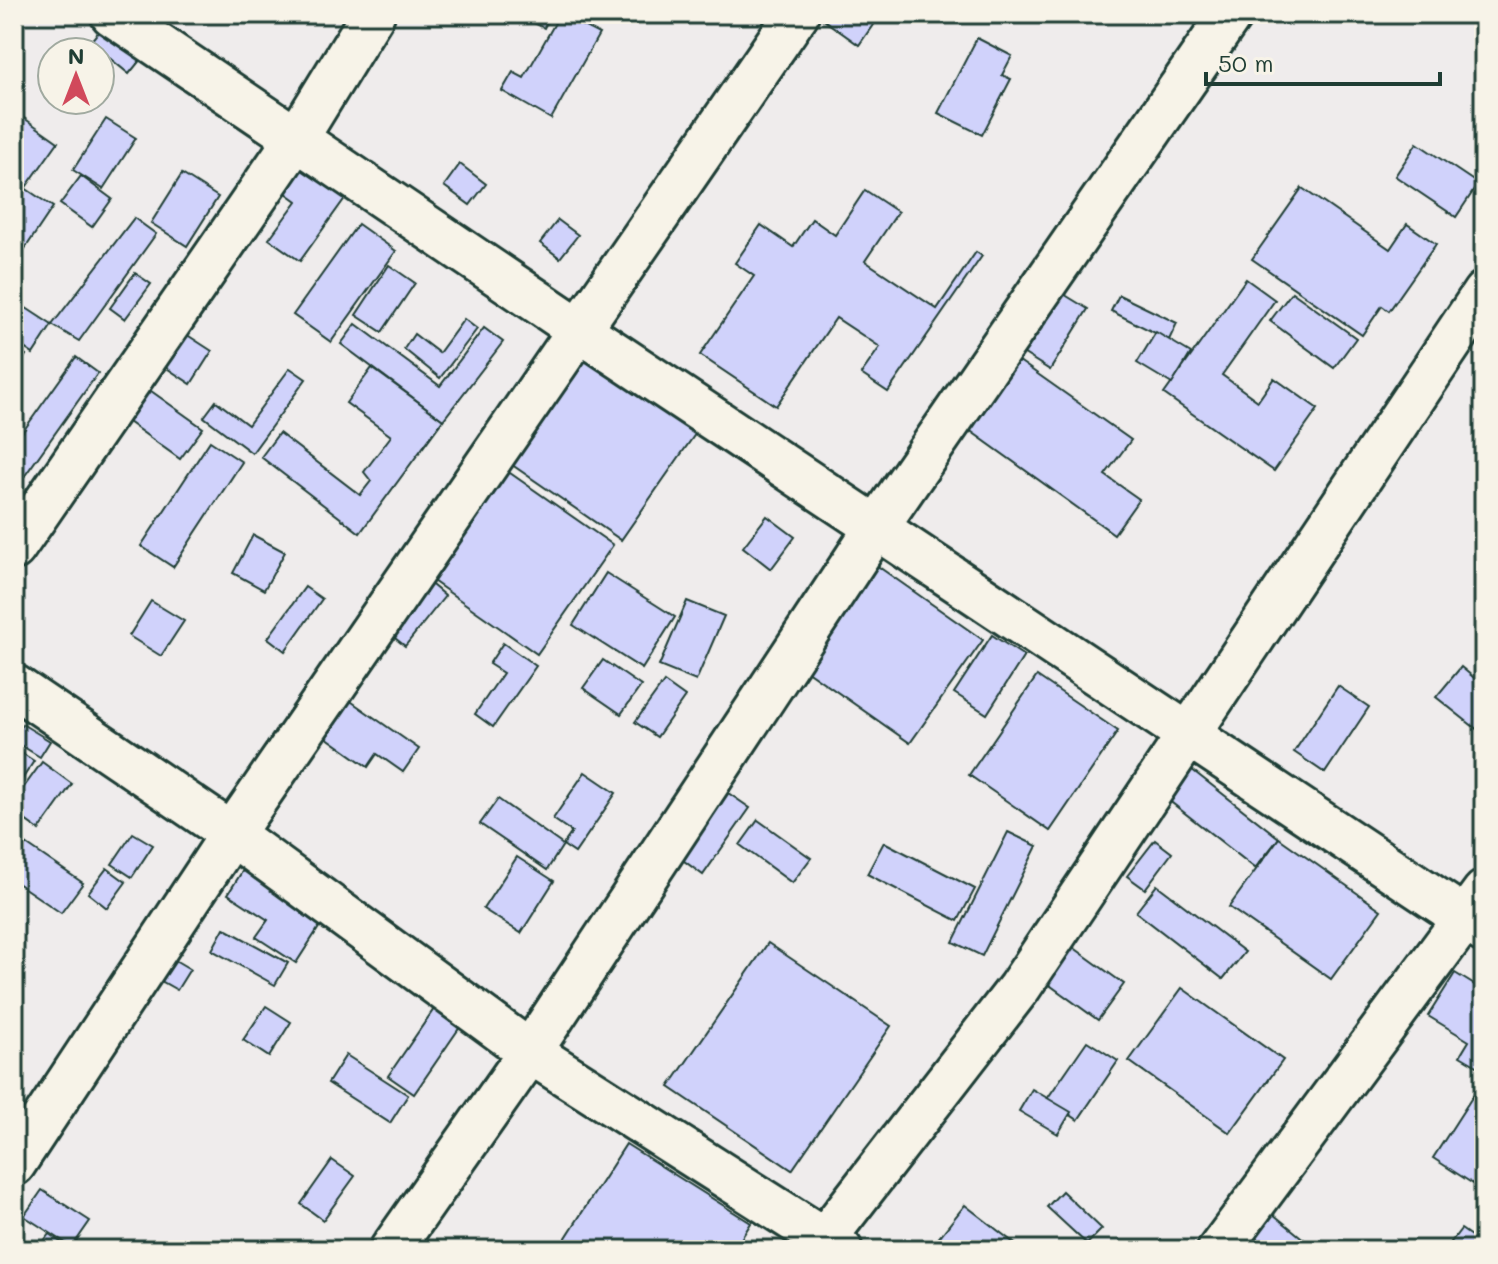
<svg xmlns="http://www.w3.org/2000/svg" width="1498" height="1264" font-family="Mali,sans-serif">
	<rect width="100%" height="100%" fill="#efecec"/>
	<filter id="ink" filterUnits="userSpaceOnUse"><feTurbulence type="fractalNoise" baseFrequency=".0125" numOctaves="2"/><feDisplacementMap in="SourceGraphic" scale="16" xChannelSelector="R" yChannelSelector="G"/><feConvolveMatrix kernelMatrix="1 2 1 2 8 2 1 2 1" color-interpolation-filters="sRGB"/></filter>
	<g filter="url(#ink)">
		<g fill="#d0d2fb" stroke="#1f3d34" stroke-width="2">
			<polygon points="516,14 551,14 544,28"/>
			<polygon points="560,14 599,34 551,119 502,91 513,72 524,78"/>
			<polygon points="824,14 869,14 877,19 859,45 821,18"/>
			<polygon points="103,26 142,58 129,74 90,42"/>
			<polygon points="977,38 1012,56 1002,75 1011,79 982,135 938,113"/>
			<polygon points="14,111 58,142 14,204"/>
			<polygon points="106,119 136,138 103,189 73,170"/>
			<polygon points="1417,143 1478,184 1456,217 1395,176"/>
			<polygon points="295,157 348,194 300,261 269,239 297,201 275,185"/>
			<polygon points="460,164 486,184 470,205 444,186"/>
			<polygon points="182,174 218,197 187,246 151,223"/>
			<polygon points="81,176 112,199 92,227 60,204"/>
			<polygon points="22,186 53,207 14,265 14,197"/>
			<polygon points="1302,188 1390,249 1407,224 1436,244 1389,311 1382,306 1362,335 1252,259"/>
			<polygon points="865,190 898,212 865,261 937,309 976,252 982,256 888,392 861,374 880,347 836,318 776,406 700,355 754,276 735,263 761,225 793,247 812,219 835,235"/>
			<polygon points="134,218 156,234 79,341 52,325"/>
			<polygon points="558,220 578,235 560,258 540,243"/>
			<polygon points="358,224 396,251 331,342 293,315"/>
			<polygon points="389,265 415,283 382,332 356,315"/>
			<polygon points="135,273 151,284 125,319 110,308"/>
			<polygon points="1246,279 1275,300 1222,375 1258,401 1274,378 1318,409 1274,471 1164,394"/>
			<polygon points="1057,290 1088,309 1050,370 1018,350"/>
			<polygon points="1292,292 1356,338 1334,368 1270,321"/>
			<polygon points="1119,295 1177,323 1169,340 1111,311"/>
			<polygon points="17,302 52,325 33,354 14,341"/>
			<polygon points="464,319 477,329 440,378 404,349 414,334 439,353"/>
			<polygon points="356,324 440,386 484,328 503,342 443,420 341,344"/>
			<polygon points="175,327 212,351 191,384 153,359"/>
			<polygon points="1156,332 1191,353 1172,384 1137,363"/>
			<polygon points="14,347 26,355 14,373"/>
			<polygon points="582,350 698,430 621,540 505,460"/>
			<polygon points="76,357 98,373 21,481 14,476 14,444"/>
			<polygon points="1015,358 1131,440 1105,475 1139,499 1114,534 965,427"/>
			<polygon points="290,368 306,379 252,453 204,417 216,401 248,425"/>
			<polygon points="372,368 443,420 360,533 261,457 279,433 360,495 371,481 364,472 391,436 346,403"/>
			<polygon points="137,381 203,428 180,459 114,412"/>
			<polygon points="210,441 242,462 173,567 141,546"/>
			<polygon points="500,466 613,545 537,654 423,574"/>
			<polygon points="767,516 795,537 771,569 743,547"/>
			<polygon points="253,535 285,552 264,590 233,573"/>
			<polygon points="866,558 983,640 910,743 793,661"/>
			<polygon points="606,573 675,617 642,669 573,625"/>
			<polygon points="426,580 445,596 405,646 386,631"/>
			<polygon points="305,587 322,599 285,651 268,638"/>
			<polygon points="151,601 184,621 161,656 129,636"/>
			<polygon points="687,601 724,616 696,681 659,666"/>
			<polygon points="992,635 1024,656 987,714 954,693"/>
			<polygon points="503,643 536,666 493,727 475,714 503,673 489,664"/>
			<polygon points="603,660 641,686 621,714 583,688"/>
			<polygon points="1461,667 1484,686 1484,735 1436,697"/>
			<polygon points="1037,676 1118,731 1050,831 969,775"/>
			<polygon points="664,682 685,697 657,737 635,722"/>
			<polygon points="1338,686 1369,707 1325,773 1294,752"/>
			<polygon points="342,695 419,749 403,772 377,754 368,767 316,730"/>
			<polygon points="22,724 50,741 40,757 14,741"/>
			<polygon points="14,748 34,761 17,787 14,785"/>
			<polygon points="42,762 72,784 39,830 14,812 14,801"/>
			<polygon points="1182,762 1279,838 1255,868 1158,792"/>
			<polygon points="585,772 616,793 575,853 563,845 572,832 553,819"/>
			<polygon points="715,784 750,808 703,875 668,849"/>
			<polygon points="498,799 563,845 547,870 480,824"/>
			<polygon points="758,820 811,858 792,883 740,845"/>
			<polygon points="1008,832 1037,846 982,956 953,942"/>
			<polygon points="133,833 153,845 132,877 112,864"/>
			<polygon points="1279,838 1381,910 1331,979 1229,907"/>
			<polygon points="1155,840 1172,853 1145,889 1127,876"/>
			<polygon points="884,842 975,889 958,921 867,874"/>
			<polygon points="26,844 83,883 61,913 14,881 14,861"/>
			<polygon points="517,857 554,881 521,933 483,909"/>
			<polygon points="245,867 325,918 296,963 256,937 268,920 228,894"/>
			<polygon points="107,868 126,882 107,908 88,893"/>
			<polygon points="1157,885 1245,952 1223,979 1136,912"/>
			<polygon points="224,928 288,963 275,985 212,950"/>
			<polygon points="1066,942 1124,984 1098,1020 1040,978"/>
			<polygon points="768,943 891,1026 792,1170 669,1087"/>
			<polygon points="168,956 190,969 177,990 156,978"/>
			<polygon points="1455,973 1484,991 1484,1070 1460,1056 1469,1041 1428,1016"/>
			<polygon points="1182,988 1283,1060 1230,1133 1129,1061"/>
			<polygon points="266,1006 291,1022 269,1057 243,1040"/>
			<polygon points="434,1009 460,1027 414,1094 388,1076"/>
			<polygon points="1087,1041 1118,1061 1078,1120 1047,1099"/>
			<polygon points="346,1055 408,1095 390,1123 328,1083"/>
			<polygon points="1478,1088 1484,1091 1484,1191 1433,1158"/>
			<polygon points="1032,1089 1071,1112 1058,1134 1019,1111"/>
			<polygon points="626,1144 751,1223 734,1250 558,1250"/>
			<polygon points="332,1160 355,1176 323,1220 301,1204"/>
			<polygon points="42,1190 90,1221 72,1247 24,1216"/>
			<polygon points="1062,1191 1102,1229 1087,1244 1047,1207"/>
			<polygon points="965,1205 1023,1250 929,1250"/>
			<polygon points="1273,1214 1317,1250 1255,1250 1248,1244"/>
			<polygon points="1461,1229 1484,1245 1484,1250 1445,1250"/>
			<polygon points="49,1234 72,1250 37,1250"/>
		</g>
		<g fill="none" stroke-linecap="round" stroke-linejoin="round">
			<defs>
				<g id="minor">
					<polyline points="112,14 581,331 1484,931"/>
					<polyline points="14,548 298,136 373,14"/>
					<polyline points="14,686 232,834 530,1052 841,1250"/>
					<polyline points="14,1164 232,834 797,14"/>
					<polyline points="391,1250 530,1052 876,528 1231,14"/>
					<polyline points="816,1250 1019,988 1484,293"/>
					<polyline points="1219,1250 1484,892"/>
				</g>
			</defs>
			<use href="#minor" stroke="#1f3d34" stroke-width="48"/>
			<use href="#minor" stroke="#f7f3e8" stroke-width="42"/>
		</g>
	</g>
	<rect width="1498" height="1264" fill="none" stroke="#f7f3e8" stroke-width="48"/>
	<rect x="24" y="24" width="1450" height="1216" fill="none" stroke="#1f3d34" stroke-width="3" filter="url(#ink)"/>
	<g transform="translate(76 76)"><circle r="38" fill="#f7f3e8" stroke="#a1aaa0" stroke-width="2"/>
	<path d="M0-6L14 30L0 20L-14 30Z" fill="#d1495b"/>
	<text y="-12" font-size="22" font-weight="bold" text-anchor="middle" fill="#1f3d34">N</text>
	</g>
	<path d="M1206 72v12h234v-12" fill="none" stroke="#1f3d34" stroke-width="4"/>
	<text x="1218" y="72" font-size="24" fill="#1f3d34" stroke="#f7f3e8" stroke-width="6" paint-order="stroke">50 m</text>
</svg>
